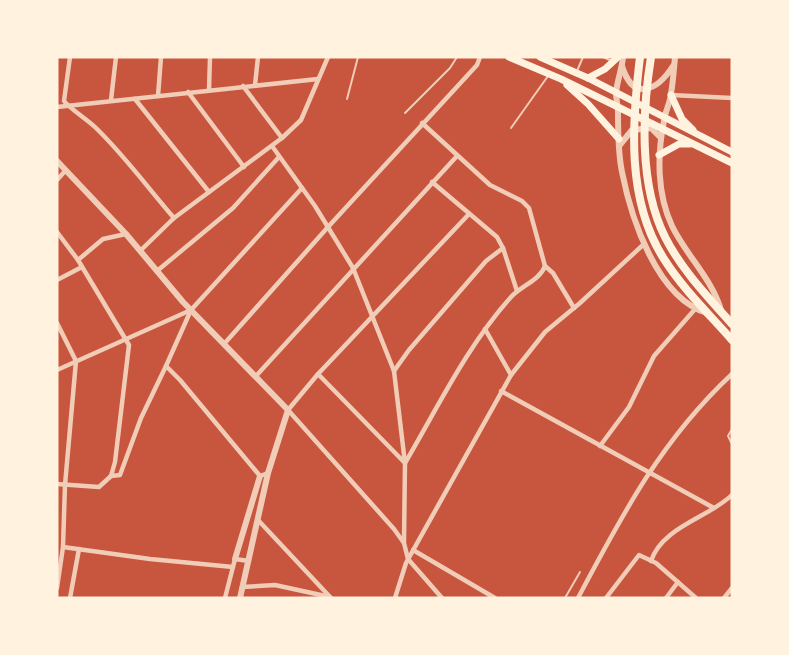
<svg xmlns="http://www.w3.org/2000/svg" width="789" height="655" font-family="'Varela Round',sans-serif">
	<rect width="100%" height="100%" fill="#c8553d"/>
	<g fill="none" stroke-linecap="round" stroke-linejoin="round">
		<g stroke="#f1ccb7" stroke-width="2">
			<polyline points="603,57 612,61"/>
			<polyline points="577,71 583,57"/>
			<polyline points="347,99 358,57"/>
			<polyline points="405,113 450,68 457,57"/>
			<polyline points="511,128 548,76"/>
			<polyline points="732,429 728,436 732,444"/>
			<polyline points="565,598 580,572"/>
		</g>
		<g stroke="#f1ccb7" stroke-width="4.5">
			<path d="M 70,57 L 64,101 C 69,108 88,120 96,128 C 124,155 148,188 174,218"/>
			<polyline points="255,85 258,57"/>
			<polyline points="243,86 282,138"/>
			<polyline points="209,90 210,57"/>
			<polyline points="188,92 244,167"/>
			<polyline points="671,95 732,98"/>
			<polyline points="158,96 161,57"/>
			<polyline points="135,99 209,192"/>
			<polyline points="111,100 116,57"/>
			<polyline points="57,107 318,79"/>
			<polyline points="422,123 490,185 522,201 529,208 545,266 553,273 574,308"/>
			<polyline points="272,146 315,206 353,268 394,371 405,463 404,542"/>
			<polyline points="57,180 66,170"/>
			<polyline points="432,182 497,237 503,248 517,291"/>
			<polyline points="57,232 78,260 129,345 115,462 111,476"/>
			<polyline points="140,251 174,218 282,138 301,120 328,57"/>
			<polyline points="78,260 103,239 126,234"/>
			<polyline points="157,271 233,208 279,157"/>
			<polyline points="57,280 82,267"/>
			<polyline points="57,323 76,361 65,485 63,547 57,588"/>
			<polyline points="485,329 511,375"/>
			<polyline points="224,344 328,227 477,65 480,57"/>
			<polyline points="57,370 191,310"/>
			<polyline points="394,371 409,350 486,261 503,248"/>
			<path d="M 318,374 L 405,463 C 438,407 467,346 511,297 C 521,286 540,280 545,266"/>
			<polyline points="256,376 457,156"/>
			<polyline points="501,391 714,508"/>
			<polyline points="600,446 629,407 654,356 696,308"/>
			<polyline points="268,473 260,476 180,380 166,366 191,310 302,188"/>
			<polyline points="111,476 120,475 141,418 166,366"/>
			<polyline points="57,484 99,487 111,476"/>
			<polyline points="258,520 331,598"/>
			<polyline points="63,547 150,559 233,567"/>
			<polyline points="413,550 495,598"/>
			<path d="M 651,561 C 662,527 708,518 732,495"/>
			<polyline points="242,587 275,585 330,597"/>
			<polyline points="70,598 79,549"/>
			<polyline points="225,598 235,559 249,561"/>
			<polyline points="395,598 406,563 511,375 545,332 580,303 644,244"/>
			<polyline points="442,598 408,559 404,543 394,529 288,410 318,374 469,214"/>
			<path d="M 578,598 C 622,515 662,439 732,374"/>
			<polyline points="606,598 639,555 656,563 696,598"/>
			<polyline points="666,598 678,582"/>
			<polyline points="724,598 732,588"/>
		</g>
		<g stroke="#f1ccb7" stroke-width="6">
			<path d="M 623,57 C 622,69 617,81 616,93 C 616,99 618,106 618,112 C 618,132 618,153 622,172 C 631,218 657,298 707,313"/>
			<path d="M 675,57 C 674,69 673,82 671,94 C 670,103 665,112 664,121 C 657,155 657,194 672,226 C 686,255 712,279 721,310"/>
			<path d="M 622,66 C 633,102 657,91 673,66"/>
			<polyline points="619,146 632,130 651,128 661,138"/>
			<polyline points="57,161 126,234 183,302 288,410 268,473 240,598"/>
			<polyline points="235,559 260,476"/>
		</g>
		<g stroke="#fff3e0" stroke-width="7">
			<polyline points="509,57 561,79 732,163"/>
			<polyline points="540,57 588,78 732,152"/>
			<polyline points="588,78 605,69 618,57"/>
			<polyline points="567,85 588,104 619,139"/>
			<polyline points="671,95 682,119 693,130"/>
			<polyline points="659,155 679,144 690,144"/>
		</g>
		<g stroke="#fff3e0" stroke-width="8">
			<path d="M 640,57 C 632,123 626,200 664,259 C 683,289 709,314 732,340"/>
			<path d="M 651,57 C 642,113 639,185 665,237 C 681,269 708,297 732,324"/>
		</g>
	</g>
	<rect width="789" height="655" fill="none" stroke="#fff3e0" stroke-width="117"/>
</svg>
